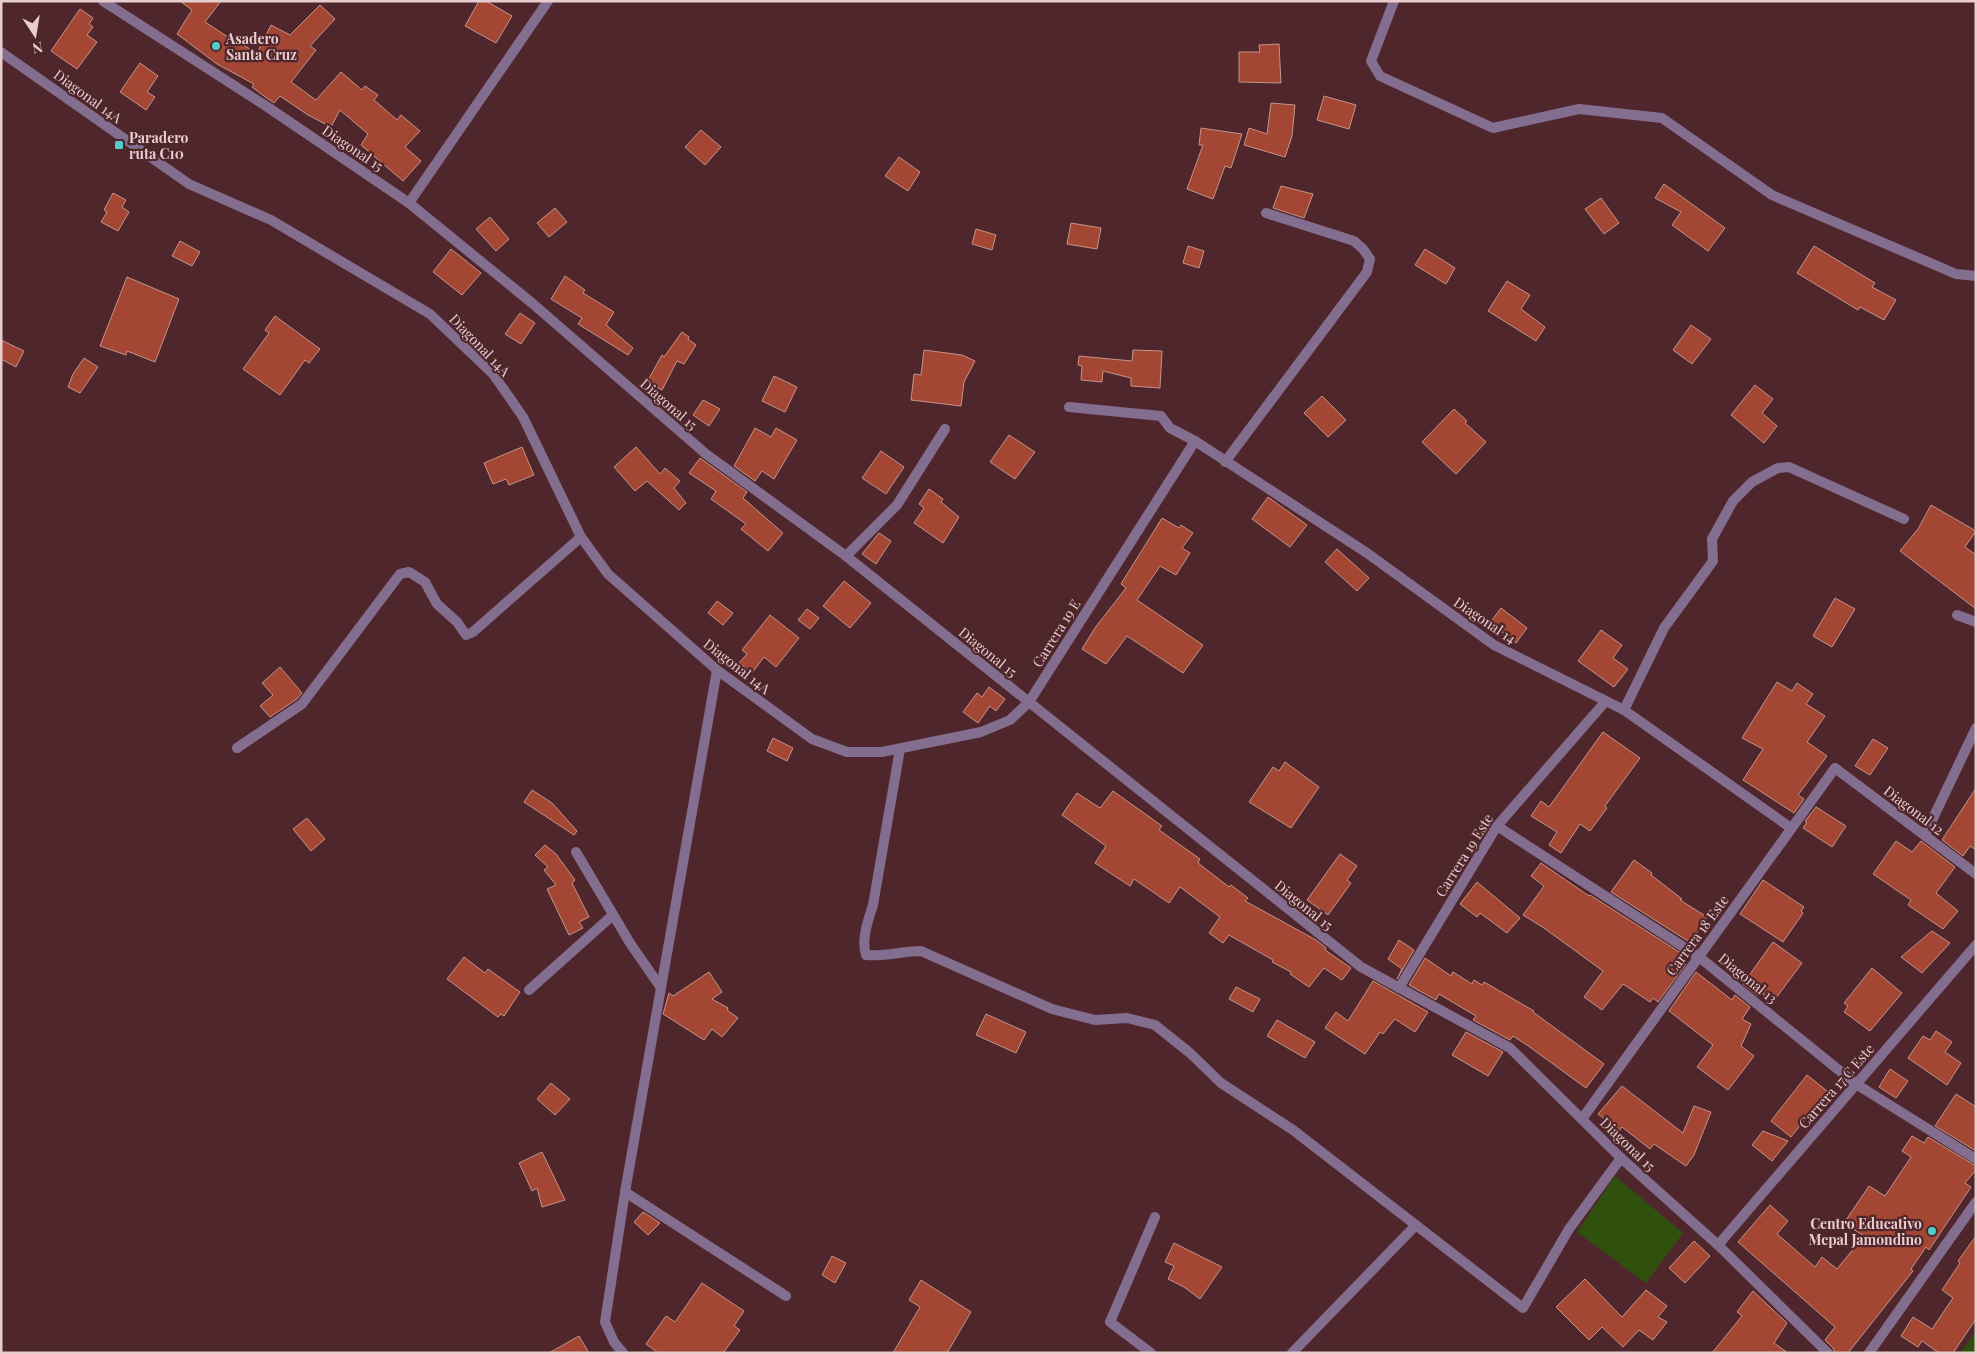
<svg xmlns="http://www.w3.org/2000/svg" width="1977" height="1354" font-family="'Playfair Display',serif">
	<rect width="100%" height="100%" fill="#4e262b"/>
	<g fill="#30510e">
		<polygon points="1615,1176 1683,1233 1646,1283 1577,1232"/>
		<polygon points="1976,1332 1976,1353 1960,1353"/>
	</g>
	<g fill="#a34634" stroke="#c5958a">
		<polygon points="180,1 221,1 205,22 234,41 234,40 257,53 271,25 290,35 320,5 335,19 310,46 316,50 291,82 316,100 341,72 362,90 365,86 378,95 374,100 397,120 401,115 420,131 405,147 421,161 403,181 361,145 368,134 340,110 331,127 308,115 280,96 274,103 264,96 252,87 254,84 217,64 177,34 192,10"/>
		<polygon points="479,1 486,1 512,16 496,43 465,26"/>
		<polygon points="80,9 93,18 89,24 93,27 87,35 97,42 77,69 51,51"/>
		<polygon points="1279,44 1281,83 1239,82 1239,52 1260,52 1259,45"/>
		<polygon points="140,63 158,76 147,92 155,97 146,110 120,92"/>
		<polygon points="1324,96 1356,105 1349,129 1317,120"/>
		<polygon points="1271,103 1295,105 1292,136 1285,157 1244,145 1249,128 1267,134"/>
		<polygon points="1201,128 1242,134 1231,168 1225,166 1213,199 1187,189 1203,145 1199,145"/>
		<polygon points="701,130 721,147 705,165 685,147"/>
		<polygon points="899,157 920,172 908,191 885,176"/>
		<polygon points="1664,184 1725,228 1708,251 1672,225 1681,212 1655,198"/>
		<polygon points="1281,186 1313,194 1304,218 1273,208"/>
		<polygon points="113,193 126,200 122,207 129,212 118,231 101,222 107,212 104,210"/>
		<polygon points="1601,198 1619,223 1604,234 1585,209"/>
		<polygon points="555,208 567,222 549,237 537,223"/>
		<polygon points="490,217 509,239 496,251 476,229"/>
		<polygon points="1071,223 1101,228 1097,249 1067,244"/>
		<polygon points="976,229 996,235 992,250 972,244"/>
		<polygon points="180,241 200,252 192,266 172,256"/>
		<polygon points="1188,246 1204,251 1199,268 1183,263"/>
		<polygon points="1814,246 1875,283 1872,287 1896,300 1884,320 1860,307 1858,310 1797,273"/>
		<polygon points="451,249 481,273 462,295 433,272"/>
		<polygon points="1425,249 1455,268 1446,284 1415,265"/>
		<polygon points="565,276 585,290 583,293 614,312 606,325 633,348 628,355 578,324 582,318 551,299"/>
		<polygon points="127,277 179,299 155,362 127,351 126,355 100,346"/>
		<polygon points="1507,281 1530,295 1521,309 1545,327 1536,341 1488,311"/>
		<polygon points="520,313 535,323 521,344 505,334"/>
		<polygon points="275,316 320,349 309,363 305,360 280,395 243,369 269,333 265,330"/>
		<polygon points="1691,325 1711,339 1692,364 1673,350"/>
		<polygon points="682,332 689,337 688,339 696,345 684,364 677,361 662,390 647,382 662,355 664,357"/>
		<polygon points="1,340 24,351 16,367 1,359"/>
		<polygon points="924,350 962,355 975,361 964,382 961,406 911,400 914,374 921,375"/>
		<polygon points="1133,350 1162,351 1160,388 1131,386 1131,378 1103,371 1102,382 1081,380 1082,366 1078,365 1079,356 1132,361"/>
		<polygon points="84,358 98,367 80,393 68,387 73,374"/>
		<polygon points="774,376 797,387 785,412 762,401"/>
		<polygon points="1755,385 1773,399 1762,413 1777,426 1764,443 1731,415"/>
		<polygon points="1322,396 1346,420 1328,437 1304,413"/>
		<polygon points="703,400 720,409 709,426 693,415"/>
		<polygon points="1454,409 1467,421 1465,423 1486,442 1456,474 1422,442"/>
		<polygon points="755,428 771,437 776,428 797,440 774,479 762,471 755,481 734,466"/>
		<polygon points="1009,435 1035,452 1015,479 990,462"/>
		<polygon points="522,447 534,475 509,485 506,479 493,484 484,463"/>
		<polygon points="636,447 660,474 665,468 680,481 674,488 686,503 679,510 647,481 635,491 614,467"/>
		<polygon points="881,451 904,467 886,494 862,478"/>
		<polygon points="700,458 747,492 743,498 783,533 768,551 741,529 746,524 711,499 716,491 689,473"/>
		<polygon points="929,489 943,499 941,502 959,517 943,543 914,523 924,508 919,504"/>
		<polygon points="1268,497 1307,525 1290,547 1252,519"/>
		<polygon points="1931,505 1976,531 1965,547 1976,555 1976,609 1900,551 1918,529"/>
		<polygon points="1162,518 1179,528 1181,525 1193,533 1182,548 1190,553 1176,575 1160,566 1137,600 1203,645 1183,673 1127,636 1106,664 1082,649 1095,628 1126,588 1121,584"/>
		<polygon points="879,533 891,541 876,564 862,554"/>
		<polygon points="1337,549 1369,578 1357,591 1325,562"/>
		<polygon points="844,581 871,603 850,628 823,606"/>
		<polygon points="1835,598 1855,609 1832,647 1813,636"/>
		<polygon points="717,601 733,613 723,625 708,613"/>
		<polygon points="1501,608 1527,628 1516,643 1490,623"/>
		<polygon points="807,609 819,618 810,629 798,620"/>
		<polygon points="770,615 799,638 776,667 764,657 752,673 739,663 747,654 742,650"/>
		<polygon points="1601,630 1622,645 1613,658 1628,669 1614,687 1578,661"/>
		<polygon points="280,667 302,693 297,699 270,717 260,706 273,695 262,683"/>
		<polygon points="1777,682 1792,691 1797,683 1813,694 1806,704 1825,716 1807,742 1827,756 1798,795 1804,799 1794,813 1743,780 1763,749 1742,738"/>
		<polygon points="989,687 1005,699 996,711 990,706 978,723 963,712 977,693 982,697"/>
		<polygon points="1603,732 1640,758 1605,806 1607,808 1590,831 1580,824 1561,853 1549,845 1557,832 1531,816 1541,801 1549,807"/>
		<polygon points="773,738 793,748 787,761 767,751"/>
		<polygon points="1873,739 1888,748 1870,775 1855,766"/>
		<polygon points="1285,762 1319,787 1291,828 1249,802 1273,767 1279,771"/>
		<polygon points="1976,788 1976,850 1970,846 1963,856 1942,840"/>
		<polygon points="532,790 552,803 577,831 574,835 524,802"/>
		<polygon points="1113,791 1162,826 1159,830 1200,859 1198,863 1229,887 1231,885 1248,898 1245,901 1316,940 1326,948 1325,950 1351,968 1342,980 1324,968 1309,987 1290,974 1291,972 1272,962 1273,960 1229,935 1223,943 1209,933 1220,917 1180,887 1169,903 1134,879 1130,886 1095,863 1106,846 1062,815 1077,793 1100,808"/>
		<polygon points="1816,807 1846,826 1832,847 1803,828 1807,822 1805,821"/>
		<polygon points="307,818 325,839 311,851 293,829"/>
		<polygon points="1896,841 1912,852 1921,841 1955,867 1936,893 1958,911 1943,929 1908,905 1911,900 1873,874"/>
		<polygon points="545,845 556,854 575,880 572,883 589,917 579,922 583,928 569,935 547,889 556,885 544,870 548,867 535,855"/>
		<polygon points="1340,854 1357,866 1347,880 1351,883 1328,915 1307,900"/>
		<polygon points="1634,860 1652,873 1651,875 1682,899 1680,900 1707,917 1691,943 1611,892"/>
		<polygon points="1541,863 1589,896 1590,895 1684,955 1681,960 1686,964 1658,1002 1653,998 1650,1002 1623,984 1602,1010 1584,997 1603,971 1544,928 1523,915 1544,886 1531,876"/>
		<polygon points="1763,880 1804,907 1801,911 1803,913 1783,942 1740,914"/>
		<polygon points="1477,882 1520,918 1507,933 1480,913 1477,917 1460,904"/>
		<polygon points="1932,931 1950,943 1922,973 1901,957"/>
		<polygon points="1399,940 1414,950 1397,979 1402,969 1388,959"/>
		<polygon points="1773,942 1802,963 1773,1002 1760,992 1758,996 1743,984"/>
		<polygon points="464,957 485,973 488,969 520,992 504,1016 501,1014 498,1017 447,979"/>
		<polygon points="1425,958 1451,976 1453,972 1472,984 1474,980 1482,985 1484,982 1534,1011 1533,1012 1604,1064 1586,1088 1527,1045 1513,1036 1510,1040 1473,1020 1476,1016 1439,994 1436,1000 1409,985"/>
		<polygon points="1872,968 1902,993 1870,1031 1844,1012 1848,1006 1844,1003"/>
		<polygon points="709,972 722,992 712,999 728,1008 727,1010 738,1018 722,1037 712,1029 704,1040 663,1014 669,993 673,996"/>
		<polygon points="1696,972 1732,1000 1735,995 1750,1007 1742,1019 1751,1024 1741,1046 1754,1056 1728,1090 1697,1067 1713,1045 1669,1011"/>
		<polygon points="1373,981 1428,1012 1415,1032 1395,1019 1383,1034 1380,1032 1365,1054 1325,1028 1336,1012 1348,1021"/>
		<polygon points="1236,987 1260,999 1253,1012 1229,999"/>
		<polygon points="986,1014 1026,1032 1016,1053 976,1035"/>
		<polygon points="1277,1020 1315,1042 1305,1058 1267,1036"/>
		<polygon points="1936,1031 1952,1042 1945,1052 1961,1063 1947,1085 1908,1058 1923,1036 1930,1040"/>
		<polygon points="1466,1032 1503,1052 1488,1076 1452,1055"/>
		<polygon points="1890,1069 1908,1081 1896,1098 1879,1087"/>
		<polygon points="1807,1075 1827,1091 1791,1137 1771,1121"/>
		<polygon points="551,1083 570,1099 555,1115 537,1099"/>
		<polygon points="1622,1086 1683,1133 1694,1106 1711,1112 1694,1155 1686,1166 1654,1144 1650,1149 1622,1127 1619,1131 1598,1114"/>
		<polygon points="1956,1094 1976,1107 1976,1151 1935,1126"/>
		<polygon points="1763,1131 1788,1141 1772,1161 1752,1145"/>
		<polygon points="1912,1136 1924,1143 1928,1137 1976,1166 1976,1170 1965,1183 1971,1187 1929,1250 1926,1247 1911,1269 1913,1271 1848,1353 1835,1353 1833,1348 1825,1340 1835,1327 1738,1242 1770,1205 1788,1221 1777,1234 1815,1267 1822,1257 1837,1269 1864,1236 1844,1223 1869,1186 1885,1196 1911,1157 1902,1151"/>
		<polygon points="542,1152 565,1200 542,1207 537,1188 532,1191 519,1163"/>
		<polygon points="643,1212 660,1223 648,1235 634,1222"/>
		<polygon points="1976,1236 1976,1319 1953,1353 1939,1353 1922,1341 1918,1347 1901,1336 1913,1317 1932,1329 1953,1298 1942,1290 1960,1263 1958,1261"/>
		<polygon points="1694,1241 1710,1256 1685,1283 1669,1268"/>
		<polygon points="1174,1243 1222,1267 1200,1299 1184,1287 1168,1279 1174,1266 1165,1262"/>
		<polygon points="832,1256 846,1263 835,1283 822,1275"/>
		<polygon points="1585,1279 1622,1317 1646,1290 1667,1306 1658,1317 1667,1322 1653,1340 1639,1330 1623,1347 1602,1327 1589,1340 1556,1307"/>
		<polygon points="921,1280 971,1312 947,1353 893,1353 920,1307 909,1300"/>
		<polygon points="702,1283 744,1311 734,1326 740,1330 723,1353 658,1353 646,1344 666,1316 675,1322"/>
		<polygon points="1753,1291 1787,1323 1774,1343 1788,1353 1712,1353 1742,1316 1737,1312"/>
		<polygon points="579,1336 589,1353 549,1353"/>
	</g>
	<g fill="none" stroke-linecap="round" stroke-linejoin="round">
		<g stroke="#846e90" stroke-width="10">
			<polyline points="103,1 269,108 409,203 532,303 706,454 846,556 1361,967 1510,1048 1621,1158 1718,1245 1828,1353"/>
			<polyline points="1394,1 1371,61 1380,76 1493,128 1579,109 1662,118 1772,195 1956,274 1976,276"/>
			<polyline points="1,52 189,184 271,220 430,314 493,374 523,417 581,537 608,574 717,670 812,739 847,752 882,752 981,732 1010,720 1029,702 1195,441"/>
			<polyline points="409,203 548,1"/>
			<polyline points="1069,407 1161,416 1170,428 1195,441 1367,553 1494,645 1624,710 1791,828"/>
			<polyline points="1225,462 1367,272 1370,259 1363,249 1354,241 1266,213"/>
			<polyline points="846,556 897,505 945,429"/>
			<polyline points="1957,615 1976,622"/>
			<polyline points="1624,710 1664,628 1713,561 1712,539 1733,501 1752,482 1778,468 1789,467 1904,519"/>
			<polyline points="237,748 302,704 400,574 409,572 425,582 437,604 457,622 466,635 473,632 581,537"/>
			<path d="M 900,749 L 873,905 C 868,920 861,940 866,955 C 885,957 902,951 921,951 L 1052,1009 L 1095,1020 L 1127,1018 L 1155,1025 L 1190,1053 L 1221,1083 L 1293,1130 L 1523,1308 L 1569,1229 L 1621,1158"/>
			<polyline points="1497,826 1699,957 1856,1084 1976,1159"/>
			<polyline points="1925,835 1976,728"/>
			<polyline points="576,852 630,943 661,988"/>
			<polyline points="1399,988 1497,826 1605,702"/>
			<polyline points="529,990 613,915"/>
			<polyline points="1582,1119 1835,768 1976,874"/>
			<polyline points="625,1192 786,1296"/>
			<polyline points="1718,1245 1976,945"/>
			<polyline points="623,1353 614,1342 605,1322 625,1192 717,670"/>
			<polyline points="1151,1353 1110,1322 1155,1217"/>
			<polyline points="1292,1353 1416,1225"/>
			<polyline points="1869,1353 1976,1202"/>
		</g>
	</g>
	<g fill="#53cdca" stroke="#4e262b" stroke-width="2">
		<circle cx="216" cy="46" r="5"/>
		<rect x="114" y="140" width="10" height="10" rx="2.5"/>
		<circle cx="1932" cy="1231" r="5"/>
	</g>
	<g text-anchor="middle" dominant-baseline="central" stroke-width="4.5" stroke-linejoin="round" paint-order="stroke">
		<g font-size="14" font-weight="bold" fill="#e8cdcf" stroke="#4e262b" text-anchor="start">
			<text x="226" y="38">Asadero<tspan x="226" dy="16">Santa Cruz</tspan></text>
			<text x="129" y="137">Paradero<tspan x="129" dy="16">ruta C10</tspan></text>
			<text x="1922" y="1223" text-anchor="end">Centro Educativo<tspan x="1922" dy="16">Mcpal Jamondino</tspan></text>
		</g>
		<g font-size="14" fill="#e8cdcf" stroke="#4e262b">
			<text transform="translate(88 96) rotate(36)">Diagonal 14A</text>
			<text transform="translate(353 148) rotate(34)">Diagonal 15</text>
			<text transform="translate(480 345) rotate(46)">Diagonal 14A</text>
			<text transform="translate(669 404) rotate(41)">Diagonal 15</text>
			<text transform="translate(1485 620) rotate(34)">Diagonal 14</text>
			<text transform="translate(1056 633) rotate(-58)">Carrera 19 E</text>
			<text transform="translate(988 652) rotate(39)">Diagonal 15</text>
			<text transform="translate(737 666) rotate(38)">Diagonal 14A</text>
			<text transform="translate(1914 810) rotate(37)">Diagonal 12</text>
			<text transform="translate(1464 855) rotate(-58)">Carrera 19 Este</text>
			<text transform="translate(1304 905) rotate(39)">Diagonal 15</text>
			<text transform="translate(1697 935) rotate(-54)">Carrera 18 Este</text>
			<text transform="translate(1748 978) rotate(39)">Diagonal 13</text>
			<text transform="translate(1836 1086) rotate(-49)">Carrera 17 C Este</text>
			<text transform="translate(1628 1144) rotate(44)">Diagonal 15</text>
		</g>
	</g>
	<rect width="1977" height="1354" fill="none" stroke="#e8cdcf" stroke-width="5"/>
	<g transform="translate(35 35) rotate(168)" stroke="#4e262b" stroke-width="4" paint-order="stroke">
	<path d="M0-4L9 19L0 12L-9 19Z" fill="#e8cdcf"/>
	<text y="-8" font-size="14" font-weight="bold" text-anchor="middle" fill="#e8cdcf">N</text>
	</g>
</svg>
